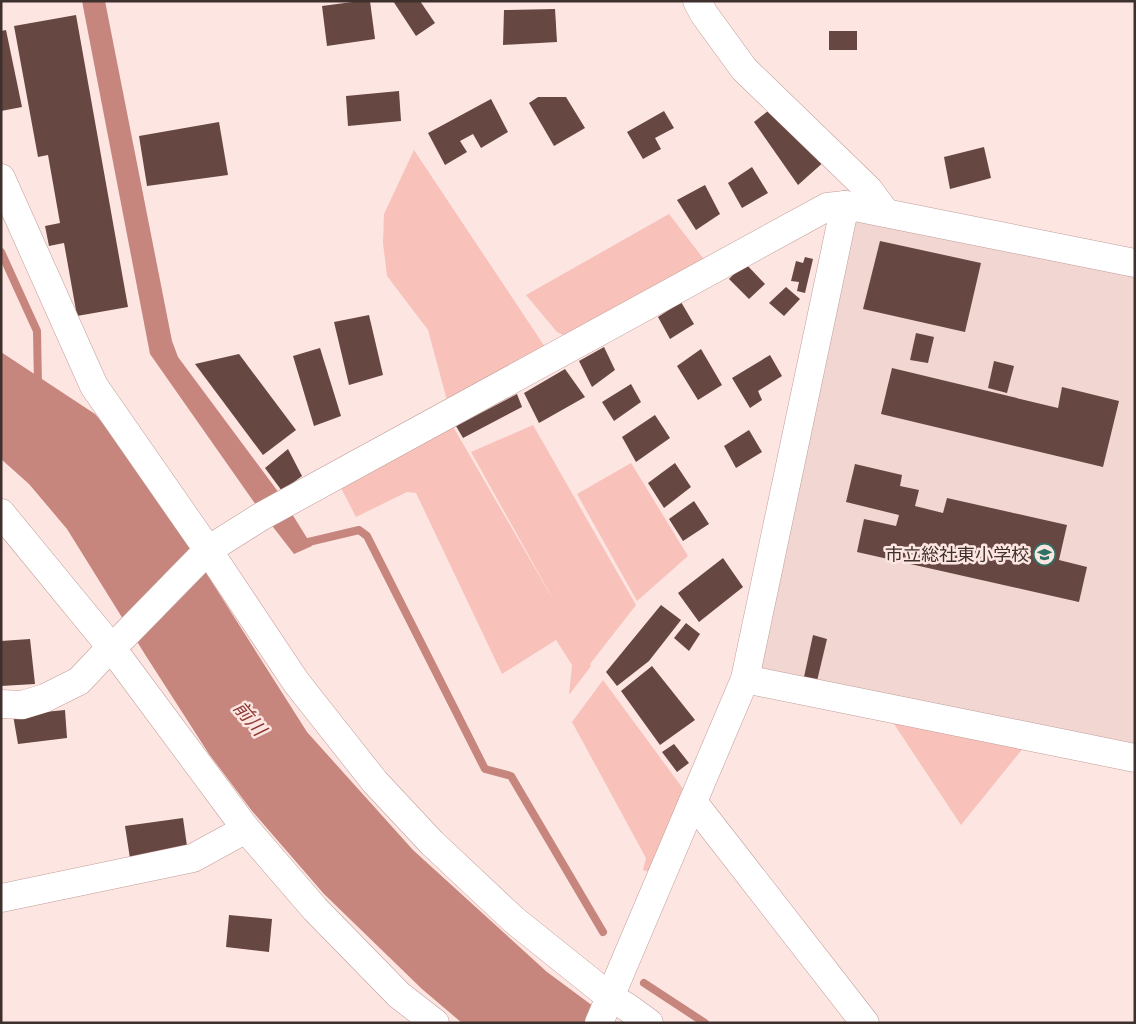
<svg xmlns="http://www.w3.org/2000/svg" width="1136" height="1024" font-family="'PT Sans','Noto Sans JP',sans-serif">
	<rect width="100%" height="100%" fill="#fde5e2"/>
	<polygon fill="#f2d6d1" points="851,218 1135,274 1135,750 760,674"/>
	<g fill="#f8c2ba">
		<polygon points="414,150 547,350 448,404 428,330 387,276 383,243 384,214"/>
		<polygon points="669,214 706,262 567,337 557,332 526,295"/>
		<polygon points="451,423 558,608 471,452 533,425 636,605 590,664 591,666 569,695 572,665 556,640 502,674 416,493 407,492 356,517 340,486"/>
		<polygon points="631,463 688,556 637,601 577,494"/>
		<polygon points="603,680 684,790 649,872 643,870 646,858 572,722"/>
		<polygon points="890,718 1024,747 961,825"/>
	</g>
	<g fill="#c6867d">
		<polygon points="82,1 105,1 172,341 178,357 279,493 312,546 294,554 256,505 150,354"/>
		<polygon points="1,352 95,414 137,464 307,732 413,850 547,972 616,1023 462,1023 422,989 324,894 252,811 209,754 146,656 67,529 29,484 1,459"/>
	</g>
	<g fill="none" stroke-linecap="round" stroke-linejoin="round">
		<g stroke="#c6867d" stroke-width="8">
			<polyline points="1,252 37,331 38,385"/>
			<polyline points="300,544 359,530 367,536 485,769 511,776 603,932"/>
			<polyline points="644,983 705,1023"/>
		</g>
	</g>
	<g fill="#664742">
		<polygon points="360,1 370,1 375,39 327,46 322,6"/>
		<polygon points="393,1 420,1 435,23 416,36"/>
		<polygon points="555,9 557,42 503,45 504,10"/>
		<polygon points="76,15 128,307 77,316 64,243 49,246 45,226 60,223 48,155 38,157 14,26"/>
		<polygon points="6,30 22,107 1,111 1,31"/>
		<rect x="829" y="31" width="28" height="19"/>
		<polygon points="399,91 401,121 348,126 346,96"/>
		<polygon points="538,97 566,97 585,128 554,146 529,103"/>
		<polygon points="491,99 508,132 481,148 473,134 460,141 467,152 445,165 428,133"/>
		<polygon points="773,107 826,160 798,185 754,122"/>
		<polygon points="664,111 674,128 655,138 661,149 643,159 627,132"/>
		<polygon points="219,122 228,175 147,186 139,136"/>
		<polygon points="984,147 991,178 950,189 944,157"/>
		<polygon points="752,167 768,193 742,208 728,183"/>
		<polygon points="705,185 720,214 696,230 677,200"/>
		<polygon points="880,241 981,263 965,332 863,309"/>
		<polygon points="805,257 813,259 805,293 797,291 799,282 791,281 796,261 803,263"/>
		<polygon points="745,263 765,284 749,299 729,279"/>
		<polygon points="786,287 800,299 784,316 769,303"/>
		<polygon points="681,302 694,324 670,339 658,317"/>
		<polygon points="369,315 383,375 349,385 334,322"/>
		<polygon points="916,333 934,337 928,363 910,360"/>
		<polygon points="604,347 615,370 592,387 579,361"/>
		<polygon points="320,348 341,416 314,426 293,356"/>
		<polygon points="701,349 722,385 698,400 677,366"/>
		<polygon points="239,354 296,430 263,455 195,364"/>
		<polygon points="770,355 782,376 758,391 762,400 750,408 732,378"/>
		<polygon points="994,361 1014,366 1007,393 988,388"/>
		<polygon points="892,368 1058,408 1062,387 1119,401 1103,467 881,414"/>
		<polygon points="565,369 585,397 539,423 524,393"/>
		<polygon points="631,384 641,402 614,421 602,402"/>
		<polygon points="517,394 522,407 463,438 456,426"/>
		<polygon points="655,415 670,438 636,462 622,437"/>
		<polygon points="749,430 762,452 736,468 724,446"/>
		<polygon points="288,449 302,476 282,491 265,468"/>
		<polygon points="675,463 691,487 664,508 648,483"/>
		<polygon points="855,464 902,475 900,486 919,490 915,506 943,513 947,498 1067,525 1059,560 1087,567 1079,602 857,552 864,519 896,526 899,515 846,502"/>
		<polygon points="694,501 709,524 683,541 669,519"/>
		<polygon points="723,558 743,587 699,622 678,593"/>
		<polygon points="661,605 681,620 649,661 617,686 606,672"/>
		<polygon points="686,623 700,634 689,651 674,638"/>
		<polygon points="813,635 827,639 817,681 804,677"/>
		<polygon points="30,639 35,684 1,686 1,641"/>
		<polygon points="652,666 695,720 660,745 621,691"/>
		<polygon points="65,710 67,738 18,744 13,715"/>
		<polygon points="674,744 689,763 677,772 662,752"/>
		<polygon points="183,818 188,853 131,865 125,826"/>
		<polygon points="229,915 272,919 269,952 226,947"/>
	</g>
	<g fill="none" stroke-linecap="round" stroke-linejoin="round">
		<defs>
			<g id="street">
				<polyline points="697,1 704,14 744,69 869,190 886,213"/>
				<polyline points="1,178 94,386 208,550 296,682 375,782 432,843 514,920 610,997 627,1007 649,1023"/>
				<polyline points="1,513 111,647 246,829 315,909 399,995 435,1023"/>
				<polyline points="745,679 1135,758"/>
				<polyline points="1,704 22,705 45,698 79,681 111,647 123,637 208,550 262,516 827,207 845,205 1135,263"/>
				<polyline points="693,802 865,1023"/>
				<polyline points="1,898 193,858 246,829"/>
				<polyline points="599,1023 745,679 845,205"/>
			</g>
		</defs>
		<use href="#street" stroke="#c19d98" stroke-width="29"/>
		<use href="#street" stroke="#fff" stroke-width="28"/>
	</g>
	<defs>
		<symbol id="school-ring" viewBox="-11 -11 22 22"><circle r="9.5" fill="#fde5e2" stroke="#2e7265" stroke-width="1.5"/><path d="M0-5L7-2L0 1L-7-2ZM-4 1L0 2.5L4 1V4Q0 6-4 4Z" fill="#2e7265"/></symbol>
	</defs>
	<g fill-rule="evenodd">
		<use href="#school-ring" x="1032" y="542" width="25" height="25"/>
	</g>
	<g text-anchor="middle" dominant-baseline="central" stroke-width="5" stroke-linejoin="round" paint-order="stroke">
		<g font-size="18" fill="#3e302d" stroke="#fde5e2" text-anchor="end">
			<text x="1029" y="554">市立総社東小学校</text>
		</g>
		<g font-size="19" font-style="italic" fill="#8c3b33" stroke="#fde5e2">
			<text transform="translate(250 718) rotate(50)">前川</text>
		</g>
	</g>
	<rect width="1136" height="1024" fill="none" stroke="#3e302d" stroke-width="5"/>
</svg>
